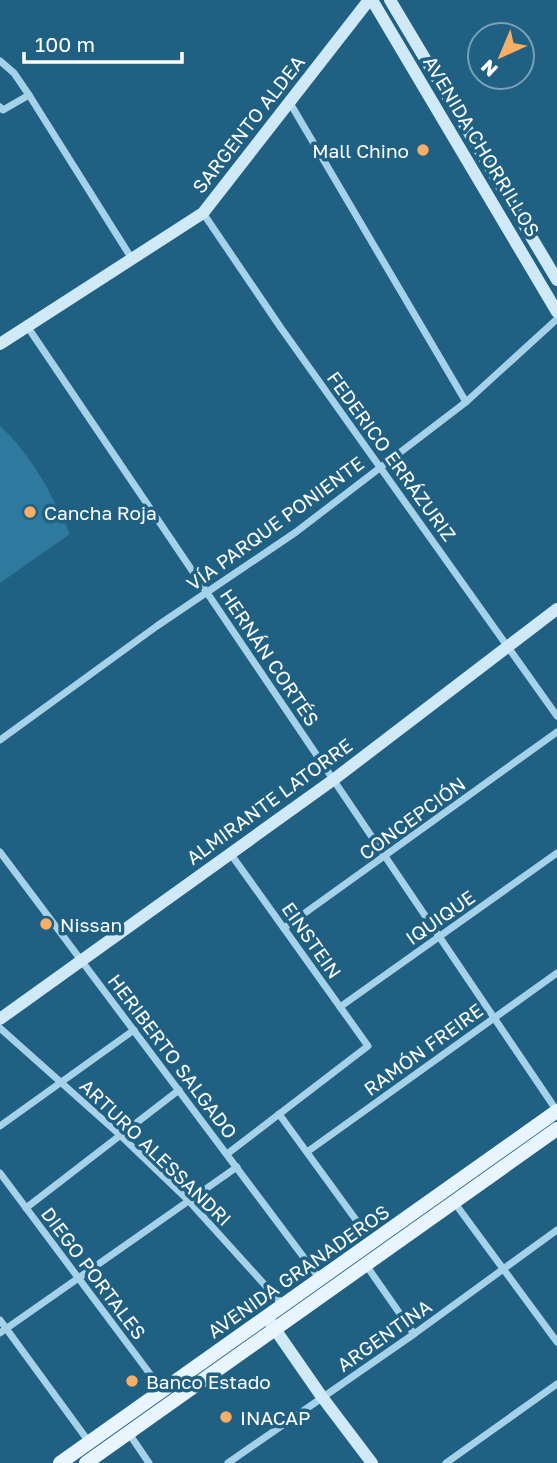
<svg xmlns="http://www.w3.org/2000/svg" width="557" height="1463" font-family="'Golos Text',sans-serif">
	<rect width="100%" height="100%" fill="#1f6083"/>
	<path fill="#2e7a9f" d="M 0,426 C 32,455 52,495 70,534 L 0,583 Z"/>
	<g fill="none" stroke-linecap="round" stroke-linejoin="round">
		<g stroke="#a5d2e9" stroke-width="7">
			<polyline points="0,61 14,73 29,95 132,259"/>
			<polyline points="290,103 466,402"/>
			<polyline points="0,107 3,110 29,95"/>
			<polyline points="203,213 281,328 557,716"/>
			<polyline points="27,326 557,1111"/>
			<polyline points="0,740 157,626 296,532 466,402 557,319"/>
			<polyline points="0,852 320,1279"/>
			<polyline points="284,928 557,732"/>
			<polyline points="340,1007 557,853"/>
			<polyline points="0,1028 120,1135 188,1200 283,1305"/>
			<polyline points="279,1114 359,1224 309,1263"/>
			<polyline points="0,1126 134,1030"/>
			<polyline points="307,1152 557,973"/>
			<polyline points="227,1154 368,1046 230,853"/>
			<polyline points="0,1173 162,1390"/>
			<polyline points="454,1202 557,1342"/>
			<polyline points="26,1208 179,1090"/>
			<polyline points="366,1265 414,1334"/>
			<polyline points="0,1320 89,1442"/>
			<polyline points="0,1333 237,1167"/>
			<polyline points="128,1432 149,1463"/>
			<polyline points="228,1463 414,1334 557,1230"/>
			<polyline points="446,1463 557,1384"/>
		</g>
		<g stroke="#d0e9f7" stroke-width="12">
			<polyline points="372,0 557,312"/>
			<polyline points="390,0 557,280"/>
			<polyline points="0,344 203,213 369,0"/>
			<polyline points="0,1019 333,780 557,609"/>
			<polyline points="270,1322 322,1397 372,1463"/>
		</g>
		<g stroke="#e8f5fe" stroke-width="14">
			<polyline points="60,1463 557,1111"/>
			<polyline points="86,1463 557,1129"/>
		</g>
	</g>
	<g fill="#f8ae65" stroke="#1f6083" stroke-width="2.5">
		<circle cx="423" cy="150" r="7"/>
		<circle cx="30" cy="512" r="7"/>
		<circle cx="46" cy="924" r="7"/>
		<circle cx="132" cy="1381" r="7"/>
		<circle cx="226" cy="1417" r="7"/>
	</g>
	<g text-anchor="middle" dominant-baseline="central" stroke-width="7" stroke-linejoin="round" paint-order="stroke">
		<g font-size="19" fill="#fff" stroke="#1f6083">
			<text transform="translate(248 124) rotate(-52)">SARGENTO ALDEA</text>
			<text transform="translate(482 146) rotate(59)">AVENIDA CHORRILLOS</text>
			<text transform="translate(392 456) rotate(54)">FEDERICO ERRÁZURIZ</text>
			<text transform="translate(275 523) rotate(-36)">VÍA PARQUE PONIENTE</text>
			<text transform="translate(270 657) rotate(56)">HERNÁN CORTÉS</text>
			<text transform="translate(269 801) rotate(-36)">ALMIRANTE LATORRE</text>
			<text transform="translate(412 818) rotate(-36)">CONCEPCIÓN</text>
			<text transform="translate(440 917) rotate(-35)">IQUIQUE</text>
			<text transform="translate(312 940) rotate(55)">EINSTEIN</text>
			<text transform="translate(423 1049) rotate(-36)">RAMÓN FREIRE</text>
			<text transform="translate(173 1056) rotate(53)">HERIBERTO SALGADO</text>
			<text transform="translate(156 1152) rotate(44)">ARTURO ALESSANDRI</text>
			<text transform="translate(298 1271) rotate(-35)">AVENIDA GRANADEROS</text>
			<text transform="translate(94 1273) rotate(53)">DIEGO PORTALES</text>
			<text transform="translate(384 1335) rotate(-35)">ARGENTINA</text>
		</g>
		<g font-size="19" fill="#fff" stroke="#1f6083" text-anchor="start">
			<text x="409" y="150" text-anchor="end">Mall Chino</text>
			<text x="44" y="512">Cancha Roja</text>
			<text x="60" y="924">Nissan</text>
			<text x="146" y="1381">Banco Estado</text>
			<text x="240" y="1417">INACAP</text>
		</g>
	</g>
	<g transform="translate(501 56) rotate(224)"><circle r="33" fill="#1f6083" stroke="#79a0b5" stroke-width="2"/>
	<path d="M0-5L12 26L0 18L-12 26Z" fill="#f8ae65"/>
	<text y="-10" font-size="19" font-weight="bold" text-anchor="middle" fill="#ffffff">N</text>
	</g>
	<path d="M24 52v10h158v-10" fill="none" stroke="#ffffff" stroke-width="3.5"/>
	<text x="35" y="52" font-size="21" fill="#ffffff" stroke="#1f6083" stroke-width="5" paint-order="stroke">100 m</text>
</svg>
